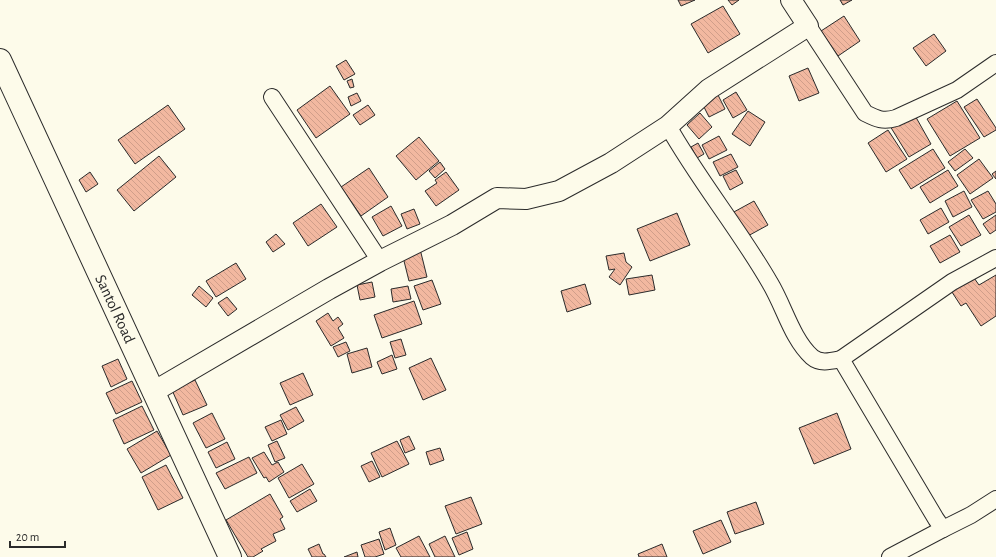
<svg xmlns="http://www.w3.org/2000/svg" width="996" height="557" font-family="'Alegreya Sans',sans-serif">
	<defs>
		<pattern id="building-back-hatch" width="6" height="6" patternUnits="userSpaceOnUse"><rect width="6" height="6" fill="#f2b8a0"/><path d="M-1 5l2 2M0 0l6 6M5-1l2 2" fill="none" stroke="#d09e8a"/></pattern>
	</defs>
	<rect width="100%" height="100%" fill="#fdfbea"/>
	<g fill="url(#building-back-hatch)" stroke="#2b2b2b">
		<polygon points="678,0 695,0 681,6"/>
		<polygon points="728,0 739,0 732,5"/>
		<polygon points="840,0 852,0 843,5"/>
		<polygon points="723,6 740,34 708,53 691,24"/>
		<polygon points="844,16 860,41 838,56 821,31"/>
		<polygon points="934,34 946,51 926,66 913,48"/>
		<polygon points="346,60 355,74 344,80 336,66"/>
		<polygon points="808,68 819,93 799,101 789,76"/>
		<polygon points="352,79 354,87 350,88 347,81"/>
		<polygon points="330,86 350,114 316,138 297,110"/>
		<polygon points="736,92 747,110 733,118 723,100"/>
		<polygon points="357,93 361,101 351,106 348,97"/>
		<polygon points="717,93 725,109 709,117 701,101"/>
		<polygon points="977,99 996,128 996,130 984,137 964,107"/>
		<polygon points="957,101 980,138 950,156 927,119"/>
		<polygon points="168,105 185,129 135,164 118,140"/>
		<polygon points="368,105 375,115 360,125 353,115"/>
		<polygon points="748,111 765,122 750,146 732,134"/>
		<polygon points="913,112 931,144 909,157 890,126"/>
		<polygon points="700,113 712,127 699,139 687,125"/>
		<polygon points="888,130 907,159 886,172 868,143"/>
		<polygon points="719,136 727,150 709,159 702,145"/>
		<polygon points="419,137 439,161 416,180 396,156"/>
		<polygon points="698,143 704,154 697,158 691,147"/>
		<polygon points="933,149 945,168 911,189 899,170"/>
		<polygon points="965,149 973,158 955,171 948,162"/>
		<polygon points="731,154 738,167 720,176 713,162"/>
		<polygon points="159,156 176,177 134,211 117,190"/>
		<polygon points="979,159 993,178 970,194 957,175"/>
		<polygon points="440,162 445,169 435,178 429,171"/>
		<polygon points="369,168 388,197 361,216 341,187"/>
		<polygon points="736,170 743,183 730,190 723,176"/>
		<polygon points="948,170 958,186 930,203 920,187"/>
		<polygon points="996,171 996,179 992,174"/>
		<polygon points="90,172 98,184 86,192 79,180"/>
		<polygon points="446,172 459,190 436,206 425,191 437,183 435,180"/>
		<polygon points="964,191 972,207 953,217 945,201"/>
		<polygon points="988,191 996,204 996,212 983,219 971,200"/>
		<polygon points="754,201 768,225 746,237 732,213"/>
		<polygon points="321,204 337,227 308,246 293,223"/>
		<polygon points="391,206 402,226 383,236 372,217"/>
		<polygon points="941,208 949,222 928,234 920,220"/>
		<polygon points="414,209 420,224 407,229 401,214"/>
		<polygon points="677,213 690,245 650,261 637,229"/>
		<polygon points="969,215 981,235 961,246 949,227"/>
		<polygon points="996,215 996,230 990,234 983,224"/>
		<polygon points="276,234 285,244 273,252 266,242"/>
		<polygon points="950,235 960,252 940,263 930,246"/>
		<polygon points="420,249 427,277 409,281 402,253"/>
		<polygon points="624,253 626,262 632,267 620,285 609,277 615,269 609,270 606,256"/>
		<polygon points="236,263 246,279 216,297 206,281"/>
		<polygon points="652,275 655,290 629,295 626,279"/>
		<polygon points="972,275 979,285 996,275 996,316 981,326 966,303 961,306 950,289"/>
		<polygon points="432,280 441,304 423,310 414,286"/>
		<polygon points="372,282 375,297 360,300 357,285"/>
		<polygon points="585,284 591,304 567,312 561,291"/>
		<polygon points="199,286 213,298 206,307 192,295"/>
		<polygon points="408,286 411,299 393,302 391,289"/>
		<polygon points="227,297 237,309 228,316 218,303"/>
		<polygon points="414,301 422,324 382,338 374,315"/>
		<polygon points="328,313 333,321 338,317 343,324 338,328 344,338 331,346 316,321"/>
		<polygon points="401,339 406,355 395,358 390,342"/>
		<polygon points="346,342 350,351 338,357 333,347"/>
		<polygon points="367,348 372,367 352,373 347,354"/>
		<polygon points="392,355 397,369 382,374 377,362"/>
		<polygon points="431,358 446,390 423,400 409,368"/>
		<polygon points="118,359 127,379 111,387 102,366"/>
		<polygon points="303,373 313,395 290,405 280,383"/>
		<polygon points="195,380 207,405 183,415 172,390"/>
		<polygon points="132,381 142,402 116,414 106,393"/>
		<polygon points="142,406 154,430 124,444 113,420"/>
		<polygon points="296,407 304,421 288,430 280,415"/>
		<polygon points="212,413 225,439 206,448 193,423"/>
		<polygon points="837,413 851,449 814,464 799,428"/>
		<polygon points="281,420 287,434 272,441 265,427"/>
		<polygon points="157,431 171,455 141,473 127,449"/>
		<polygon points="409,436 415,449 405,453 400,440"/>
		<polygon points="277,441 285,458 275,462 268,445"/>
		<polygon points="397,441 409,464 382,477 371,453"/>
		<polygon points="227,442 235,459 216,468 208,452"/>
		<polygon points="440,448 444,460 430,465 426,452"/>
		<polygon points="264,452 272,465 278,462 284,472 269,482 266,477 264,478 252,458"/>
		<polygon points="249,457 257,473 225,489 216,473"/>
		<polygon points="372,461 380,477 369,482 361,466"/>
		<polygon points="302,464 314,484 289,498 278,478"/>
		<polygon points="166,465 183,498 158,510 142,477"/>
		<polygon points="310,489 317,501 297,512 290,501"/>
		<polygon points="270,494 283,517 280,519 285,529 273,534 276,541 261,549 263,551 253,557 248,557 226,520"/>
		<polygon points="471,497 482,524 456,534 445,506"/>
		<polygon points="756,502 764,524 735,534 727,512"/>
		<polygon points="721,520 731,542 703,554 693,531"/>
		<polygon points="390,528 396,545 385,550 379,532"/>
		<polygon points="467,532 473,549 459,555 452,538"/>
		<polygon points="419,536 430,557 401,557 396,548"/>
		<polygon points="445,536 455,557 435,557 429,544"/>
		<polygon points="379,539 384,554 375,557 365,557 361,545"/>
		<polygon points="319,544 323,554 324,554 326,557 312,557 308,549"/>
		<polygon points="662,544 667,557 639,557 638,554"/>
		<polygon points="357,552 358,557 344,557"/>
	</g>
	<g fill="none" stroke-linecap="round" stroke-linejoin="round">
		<defs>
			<g id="minor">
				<path d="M 808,26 L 865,113 C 877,119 883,122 896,118 L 957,90 L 996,63"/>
				<polyline points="272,97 380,261"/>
				<path d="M 668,126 C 699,181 739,229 770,283 C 784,306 792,339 812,357 C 820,364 831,361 841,359 L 952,282 L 996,258"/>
				<polyline points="841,359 936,519 943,529 971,515 996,499"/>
				<polyline points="890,557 943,529"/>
			</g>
			<polyline id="tertiary" points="153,392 329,289 380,261 452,225 497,198 526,199 559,191 611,163 668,126 709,89 808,26 791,0"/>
			<polyline id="secondary" points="0,60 230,557"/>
		</defs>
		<use href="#minor" stroke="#2b2b2b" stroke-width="18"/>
		<use href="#tertiary" stroke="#2b2b2b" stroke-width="22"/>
		<use href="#secondary" stroke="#2b2b2b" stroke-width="24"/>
		<use href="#minor" stroke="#fdfbea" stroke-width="16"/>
		<use href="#tertiary" stroke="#fdfbea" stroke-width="20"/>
		<use href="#secondary" stroke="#fdfbea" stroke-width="22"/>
	</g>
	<g text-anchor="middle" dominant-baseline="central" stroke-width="3" stroke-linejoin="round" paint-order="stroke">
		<g font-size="16" fill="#2b2b2b" stroke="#fdfbea">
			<text transform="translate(115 309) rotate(65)">Santol Road</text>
		</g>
	</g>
	<path d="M10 541v6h55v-6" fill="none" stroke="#2b2b2b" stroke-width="2"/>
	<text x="16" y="541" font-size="12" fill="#2b2b2b" stroke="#fdfbea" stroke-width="3" paint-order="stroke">20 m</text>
</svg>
